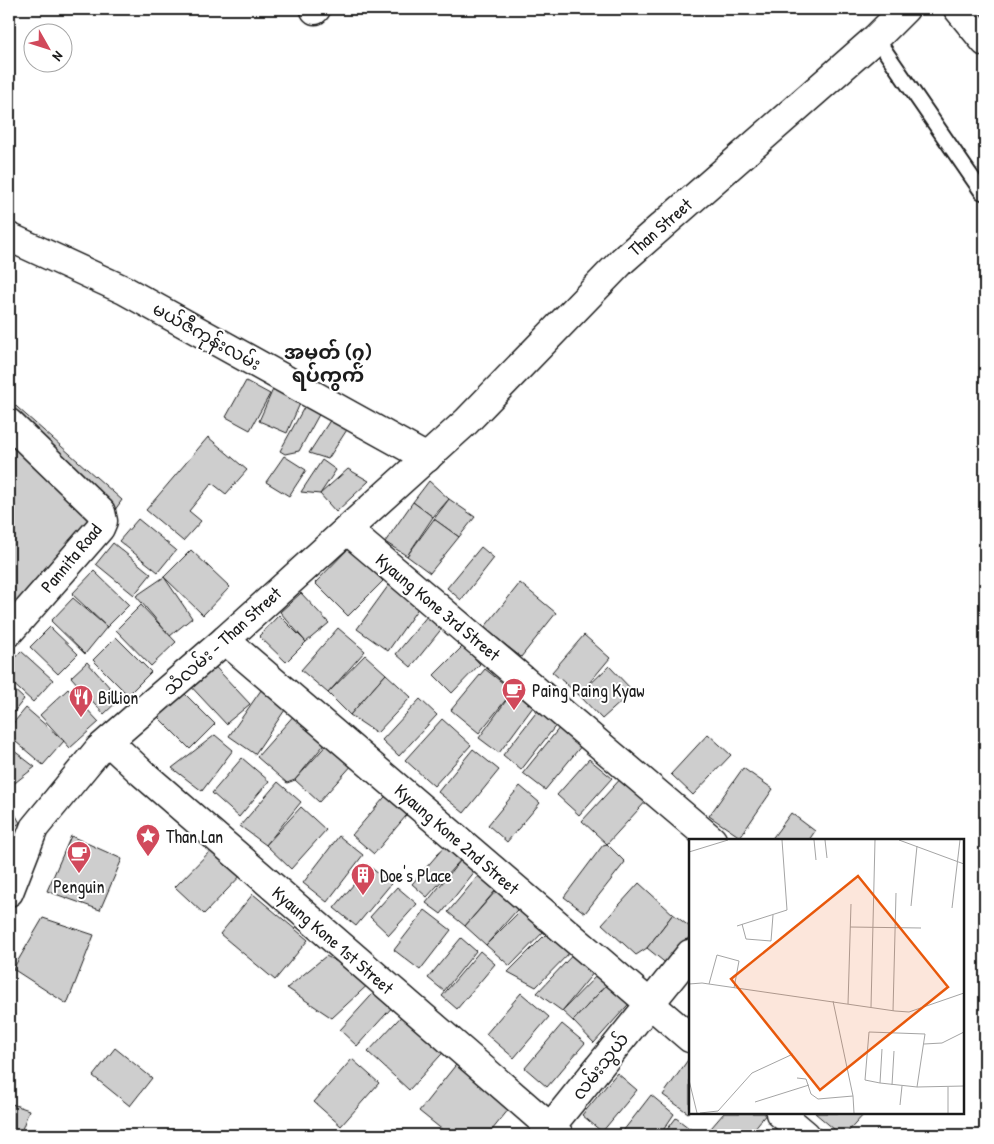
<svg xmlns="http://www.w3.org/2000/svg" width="994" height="1144" font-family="'Patrick Hand','Noto Sans Myanmar',sans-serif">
	<rect width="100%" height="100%" fill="#fff"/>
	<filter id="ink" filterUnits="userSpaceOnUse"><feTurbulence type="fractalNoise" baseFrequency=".02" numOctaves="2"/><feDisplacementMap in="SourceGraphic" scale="10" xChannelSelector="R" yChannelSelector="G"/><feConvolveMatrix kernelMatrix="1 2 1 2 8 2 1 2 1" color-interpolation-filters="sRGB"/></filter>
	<g filter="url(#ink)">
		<g fill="#cecece" stroke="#1c1c1c">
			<polygon points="246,381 270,394 250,430 226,417"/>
			<polygon points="274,387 302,399 287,433 259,421"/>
			<polygon points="9,400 122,500 83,555 9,629"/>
			<polygon points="307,402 322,409 299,451 285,454 280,451"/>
			<polygon points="336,411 352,422 328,459 309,453"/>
			<polygon points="208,437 247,470 226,494 212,483 189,511 201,521 183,541 146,510"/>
			<polygon points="284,456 306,470 289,496 266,482"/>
			<polygon points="322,460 336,470 320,494 301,492"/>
			<polygon points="348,469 369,481 336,512 320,494"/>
			<polygon points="429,481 449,499 433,517 413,502"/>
			<polygon points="449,499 475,517 459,537 434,519"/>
			<polygon points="413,502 433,517 407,556 385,542"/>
			<polygon points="138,519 176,550 158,572 119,541"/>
			<polygon points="434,519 459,537 430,573 407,556"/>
			<polygon points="113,543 151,574 134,595 96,564"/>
			<polygon points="481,547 494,558 461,600 447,588"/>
			<polygon points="349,548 383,581 348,616 315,583"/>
			<polygon points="191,550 230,587 203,615 164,577"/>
			<polygon points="94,571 129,605 107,627 72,594"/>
			<polygon points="164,577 192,618 170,636 136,596"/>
			<polygon points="391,582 421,604 388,651 357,629"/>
			<polygon points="520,583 556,613 521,657 484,628"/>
			<polygon points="301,593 329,623 306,642 280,612"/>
			<polygon points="73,598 107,627 85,654 51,621"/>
			<polygon points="141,605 176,642 151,666 116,630"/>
			<polygon points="279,615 306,642 286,662 259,636"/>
			<polygon points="428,615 443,627 411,667 396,654"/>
			<polygon points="50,627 78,654 58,674 30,647"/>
			<polygon points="338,628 365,651 328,693 301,670"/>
			<polygon points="584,635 610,658 579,695 552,672"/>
			<polygon points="116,637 151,672 128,695 93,660"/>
			<polygon points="463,646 480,664 452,693 434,675"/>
			<polygon points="21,651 53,680 33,702 9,680 9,664"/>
			<polygon points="365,655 386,674 350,715 328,693"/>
			<polygon points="207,658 250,704 228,722 227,725 185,680"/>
			<polygon points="87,662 120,699 104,714 71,677"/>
			<polygon points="609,666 633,691 602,719 579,695"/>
			<polygon points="485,669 513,691 479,733 451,710"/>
			<polygon points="386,674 411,697 377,733 350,715"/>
			<polygon points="266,683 291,701 255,754 229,736"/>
			<polygon points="9,685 24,699 10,717 9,716"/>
			<polygon points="68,689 99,722 70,748 40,715"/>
			<polygon points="180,689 215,724 190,749 155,714"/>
			<polygon points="513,691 533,707 499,753 479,738"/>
			<polygon points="420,699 437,715 399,756 382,740"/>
			<polygon points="26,708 64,741 43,765 9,736 9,728"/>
			<polygon points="539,709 557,724 521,770 503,755"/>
			<polygon points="296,713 327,741 295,780 287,783 257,757"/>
			<polygon points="442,719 471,745 434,786 405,760"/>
			<polygon points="560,727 582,745 545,790 523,773"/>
			<polygon points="708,734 731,755 693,795 671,774"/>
			<polygon points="215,735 233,750 202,791 172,768"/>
			<polygon points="330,741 354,763 319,802 295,780"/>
			<polygon points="9,747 35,767 11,786 9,783"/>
			<polygon points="473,749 499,770 464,813 438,792"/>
			<polygon points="242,758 269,781 239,817 212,793"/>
			<polygon points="589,759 612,778 579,815 557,795"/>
			<polygon points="743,768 773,789 740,837 709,816"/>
			<polygon points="624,775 649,798 607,844 582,821"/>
			<polygon points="278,782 301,802 266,845 240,826"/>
			<polygon points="520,786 540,803 507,842 488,825"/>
			<polygon points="390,791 411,810 374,854 352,835"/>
			<polygon points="9,803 20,823 9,830"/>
			<polygon points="301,807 326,830 291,869 266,845"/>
			<polygon points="791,813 815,831 809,840 771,840"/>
			<polygon points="71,836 122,859 100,910 47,891"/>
			<polygon points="339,836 363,855 327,902 303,883"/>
			<polygon points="450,840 465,855 427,897 412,884"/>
			<polygon points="218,843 246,870 204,914 175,887"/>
			<polygon points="607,844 625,862 585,913 564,897 603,845"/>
			<polygon points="465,855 479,866 441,914 426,903"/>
			<polygon points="369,866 391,884 356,926 334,908"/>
			<polygon points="484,869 501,884 465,926 448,912"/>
			<polygon points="503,883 524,902 486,945 465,926"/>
			<polygon points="639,883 673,914 647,948 636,955 602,924"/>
			<polygon points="397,887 417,904 389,935 370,917"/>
			<polygon points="253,894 308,940 275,980 220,934"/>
			<polygon points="529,902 552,923 510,966 486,945"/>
			<polygon points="425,910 451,930 420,970 394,950"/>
			<polygon points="673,914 690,927 690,936 668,965 647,948"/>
			<polygon points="43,918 94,935 67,1004 13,969"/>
			<polygon points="555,925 576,946 536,987 508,972"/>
			<polygon points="461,938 476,951 444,991 428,978"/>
			<polygon points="579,948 599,966 562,1011 537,993"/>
			<polygon points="480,951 495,964 457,1009 442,996"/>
			<polygon points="326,956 373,980 332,1018 287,988"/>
			<polygon points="599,973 612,979 573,1021 562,1011"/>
			<polygon points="612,979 634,998 594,1043 573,1021"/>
			<polygon points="379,987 396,1003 357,1046 340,1030"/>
			<polygon points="521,993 549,1017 514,1058 486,1034"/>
			<polygon points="409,1008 450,1045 409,1090 368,1052"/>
			<polygon points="562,1024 585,1043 547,1087 525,1068"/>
			<polygon points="115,1048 152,1078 130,1106 93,1076"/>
			<polygon points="690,1057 690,1110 688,1113 663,1095"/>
			<polygon points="352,1059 379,1083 341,1126 314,1102"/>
			<polygon points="459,1061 513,1104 488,1135 449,1135 419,1111"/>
			<polygon points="617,1073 637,1090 602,1132 582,1115"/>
			<polygon points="651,1095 674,1114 660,1135 620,1135"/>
			<polygon points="9,1103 29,1110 20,1135 9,1135"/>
			<polygon points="724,1113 767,1113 749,1135 705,1135"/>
			<polygon points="815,1113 865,1113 845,1135 841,1135"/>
			<polygon points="676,1118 693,1131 690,1135 663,1135"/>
		</g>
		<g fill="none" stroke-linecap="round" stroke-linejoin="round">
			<defs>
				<polyline id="lane" points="876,38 982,192"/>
				<g id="street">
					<polyline points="958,9 985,42"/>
					<polyline points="315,10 316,9"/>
					<polyline points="9,237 124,290 427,458"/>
					<polyline points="9,423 101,512 103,521 100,528 9,632"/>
					<polyline points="347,530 712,840"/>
					<polyline points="225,640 690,1038"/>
					<polyline points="109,742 141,772 559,1135"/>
					<polyline points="9,892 34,828 99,749 225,640 466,422 623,260 876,38 905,9"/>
					<polyline points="780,1113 806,1135"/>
					<polyline points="544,1135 690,954"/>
				</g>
			</defs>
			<use href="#lane" stroke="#1c1c1c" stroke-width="18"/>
			<use href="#street" stroke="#1c1c1c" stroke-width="31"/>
			<use href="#lane" stroke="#fff" stroke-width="14"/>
			<use href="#street" stroke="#fff" stroke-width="28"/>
		</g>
	</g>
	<defs>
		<symbol id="cafe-pin" viewBox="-11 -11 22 30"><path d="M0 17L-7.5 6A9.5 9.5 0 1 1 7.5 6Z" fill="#d1495b" stroke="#fff"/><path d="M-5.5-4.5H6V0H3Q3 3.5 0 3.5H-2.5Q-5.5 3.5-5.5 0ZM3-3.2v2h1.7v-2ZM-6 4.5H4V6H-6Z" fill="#fff"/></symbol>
		<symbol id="restaurant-pin" viewBox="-11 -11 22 30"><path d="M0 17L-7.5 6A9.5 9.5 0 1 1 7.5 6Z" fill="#d1495b" stroke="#fff"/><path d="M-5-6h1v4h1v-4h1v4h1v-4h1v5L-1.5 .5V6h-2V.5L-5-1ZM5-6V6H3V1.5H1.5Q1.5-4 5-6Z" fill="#fff"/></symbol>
		<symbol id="sight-pin" viewBox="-11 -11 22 30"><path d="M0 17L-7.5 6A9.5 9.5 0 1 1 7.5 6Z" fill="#d1495b" stroke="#fff"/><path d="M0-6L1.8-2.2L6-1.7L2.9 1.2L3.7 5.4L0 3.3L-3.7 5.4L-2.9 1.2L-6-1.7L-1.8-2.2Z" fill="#fff"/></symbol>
		<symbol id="building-pin" viewBox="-11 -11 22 30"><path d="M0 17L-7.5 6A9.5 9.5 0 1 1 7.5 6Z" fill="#d1495b" stroke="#fff"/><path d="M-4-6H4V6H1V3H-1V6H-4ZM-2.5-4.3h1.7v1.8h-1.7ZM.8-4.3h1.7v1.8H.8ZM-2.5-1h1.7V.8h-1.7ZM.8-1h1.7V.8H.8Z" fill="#fff"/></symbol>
	</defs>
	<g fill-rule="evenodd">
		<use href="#cafe-pin" x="500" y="676" width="28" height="38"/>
		<use href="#restaurant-pin" x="67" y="683" width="28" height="38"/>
		<use href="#sight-pin" x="134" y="822" width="28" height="38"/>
		<use href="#cafe-pin" x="65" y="839" width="28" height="38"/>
		<use href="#building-pin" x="349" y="861" width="28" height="38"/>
	</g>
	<g text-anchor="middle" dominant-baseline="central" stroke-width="4" stroke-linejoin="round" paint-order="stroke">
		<g font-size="18" fill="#1c1c1c" stroke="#fff">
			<text transform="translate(660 227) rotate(-41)">Than Street</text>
			<text transform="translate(207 336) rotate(29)">မယ်ဇီကုန်းလမ်း</text>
			<text transform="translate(71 558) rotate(-50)">Pannita Road</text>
			<text transform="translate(438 607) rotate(40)">Kyaung Kone 3rd Street</text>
			<text transform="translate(222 641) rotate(-42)">သံလမ်း - Than Street</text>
			<text transform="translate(457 839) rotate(41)">Kyaung Kone 2nd Street</text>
			<text transform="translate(333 940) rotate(41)">Kyaung Kone 1st Street</text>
			<text transform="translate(600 1066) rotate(-52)">လမ်းသွယ်</text>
		</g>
		<g font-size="18" fill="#1c1c1c" stroke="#fff" text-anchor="start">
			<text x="532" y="690">Paing Paing Kyaw</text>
			<text x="98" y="697">Billion</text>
			<text x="166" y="836">Than Lan</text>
			<text x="380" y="875">Doe's Place</text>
			<text x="79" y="886" text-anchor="middle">Penguin</text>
		</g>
		<g font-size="20" font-weight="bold" fill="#1c1c1c" stroke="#fff">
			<text x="328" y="351">အမှတ် (၇)<tspan x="328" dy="23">ရပ်ကွက်</tspan></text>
		</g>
	</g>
	<g transform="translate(689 839)">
		<rect width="275" height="275" fill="#fff"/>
		<path fill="none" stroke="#a4a4a4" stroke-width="1" d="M 125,1 L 127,21M 136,1 L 138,19M 210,1 L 275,25M 0,13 L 39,1M 222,67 L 228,7M 263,69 L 271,1M 53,85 L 57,100 L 82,102 L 84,76M 48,87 L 98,71 L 93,1M 161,88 L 232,89M 0,145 L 13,144 L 206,172 L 220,173 L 275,154M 20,145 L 28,116 L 50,122 L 45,149M 144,162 L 164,257 L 165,274M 159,165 L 162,65M 182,168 L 186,1M 204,172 L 207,54M 235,205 L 253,204 L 275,193M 193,210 L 191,244 L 176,241 L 180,193 L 236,195 L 228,248M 108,239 L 117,240 L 122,255 L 129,260 L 164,257M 0,241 L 8,274M 191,244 L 228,248 L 275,247M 203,246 L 205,212M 66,263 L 120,246M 211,266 L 213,247M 11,274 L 29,272 L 63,234 L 104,215M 259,274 L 259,248"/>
		<path fill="#e8590c" fill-opacity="0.15" stroke="#e8590c" stroke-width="2.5" d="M 169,37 L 259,148 L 131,251 L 42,140 Z"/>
		<rect width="275" height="275" fill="none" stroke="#1c1c1c" stroke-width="2.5"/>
	</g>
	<rect width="994" height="1144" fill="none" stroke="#fff" stroke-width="30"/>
	<rect x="15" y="15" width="964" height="1114" fill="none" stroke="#1c1c1c" stroke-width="2" filter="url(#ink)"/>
	<g transform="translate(48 48) rotate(129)"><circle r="24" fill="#ffffff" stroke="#a4a4a4"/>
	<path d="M0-4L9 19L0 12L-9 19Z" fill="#d1495b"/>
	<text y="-8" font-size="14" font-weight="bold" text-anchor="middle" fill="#1c1c1c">N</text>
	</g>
</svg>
